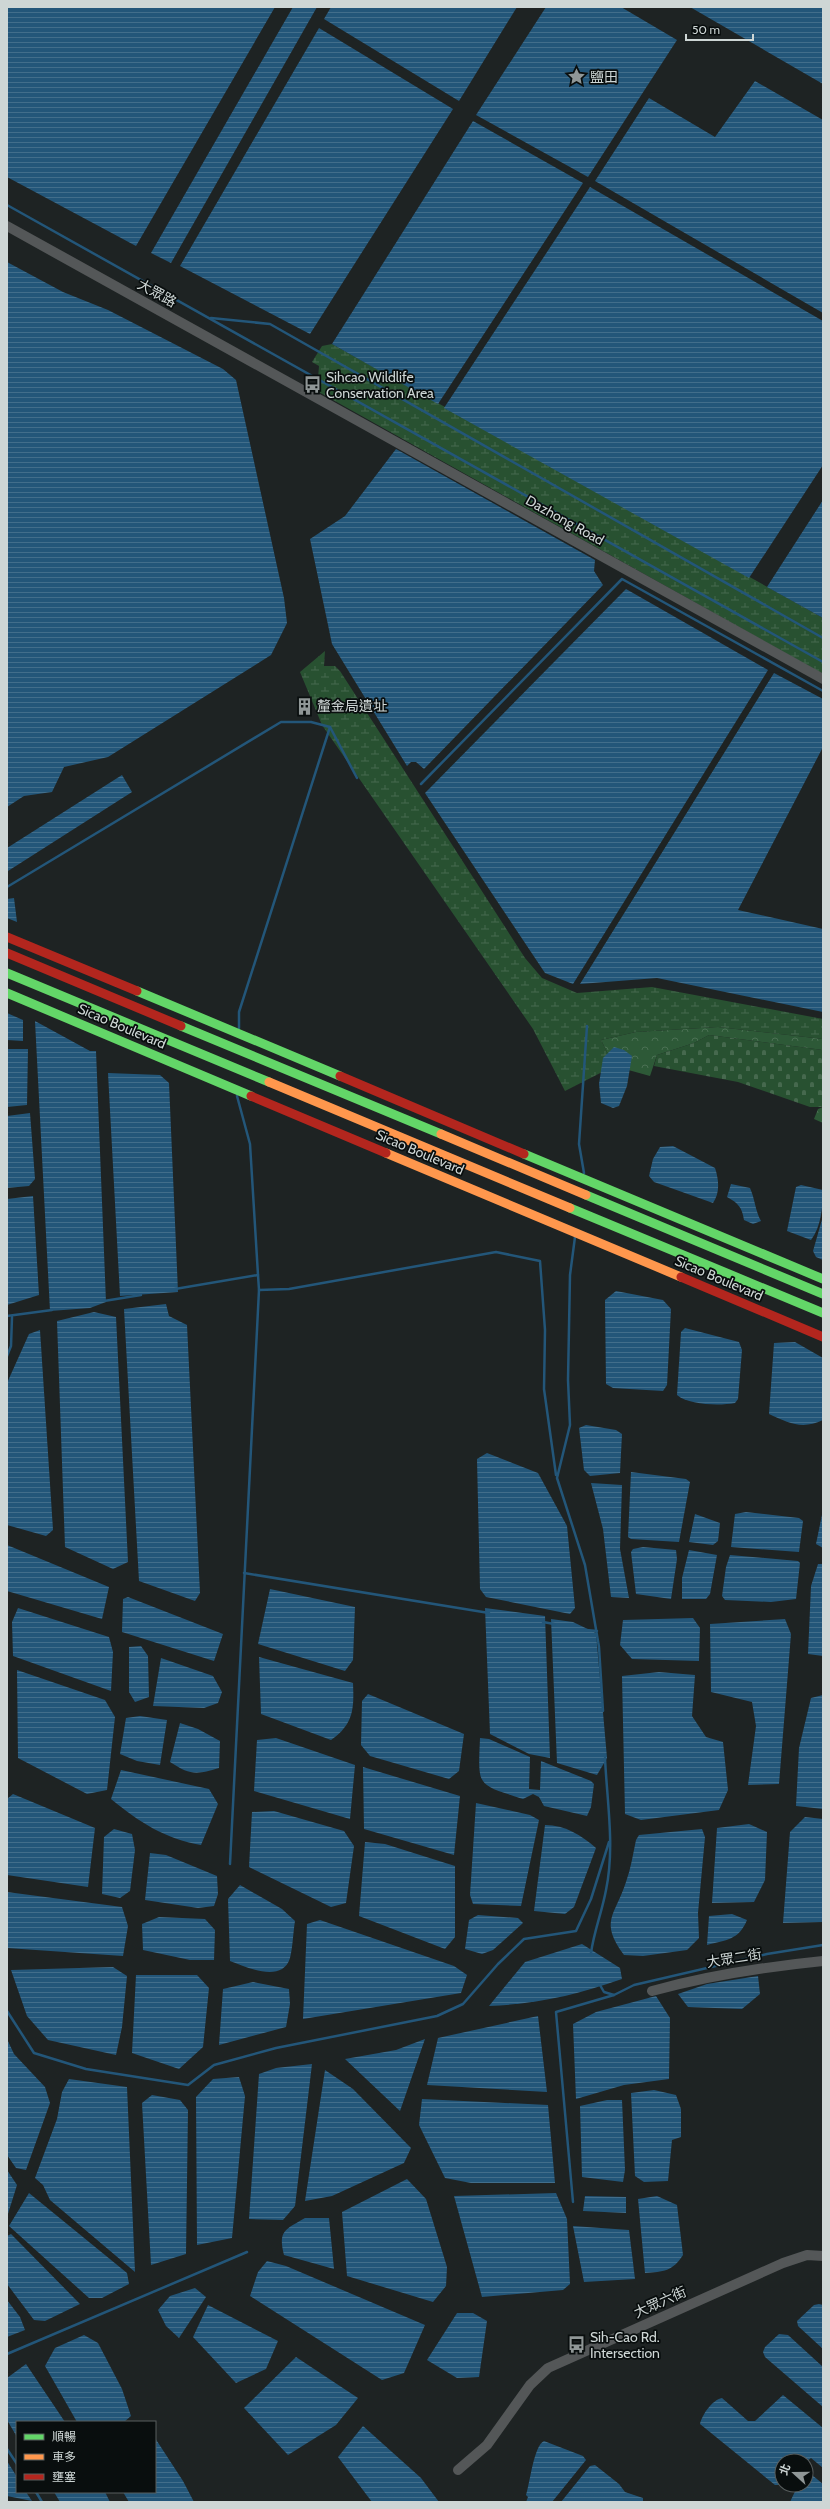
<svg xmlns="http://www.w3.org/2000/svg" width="830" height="2509" font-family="Cabin,'Noto Sans TC',sans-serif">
	<defs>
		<pattern id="forest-crowns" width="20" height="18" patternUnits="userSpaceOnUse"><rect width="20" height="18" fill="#2d5937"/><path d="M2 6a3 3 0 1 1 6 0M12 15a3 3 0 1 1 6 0" fill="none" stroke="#4a7053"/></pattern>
		<pattern id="wetland-marsh" width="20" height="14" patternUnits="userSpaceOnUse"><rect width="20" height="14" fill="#285131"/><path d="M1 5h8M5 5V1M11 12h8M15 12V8" fill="none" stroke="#46694e"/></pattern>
		<pattern id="cemetery-stones" width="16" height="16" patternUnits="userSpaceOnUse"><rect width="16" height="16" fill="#285131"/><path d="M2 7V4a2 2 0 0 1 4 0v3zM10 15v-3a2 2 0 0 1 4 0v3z" fill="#46694e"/></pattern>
		<pattern id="water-rules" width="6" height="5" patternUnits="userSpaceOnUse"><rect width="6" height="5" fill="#235679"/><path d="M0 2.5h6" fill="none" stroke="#426e8b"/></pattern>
	</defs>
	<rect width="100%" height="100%" fill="#1e2323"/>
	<g fill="url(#forest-crowns)">
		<polygon points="718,1027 823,1039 823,1050 709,1035 694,1043 657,1055 650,1076 614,1066 601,1040 636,1032"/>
		<polygon points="823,1107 823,1123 814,1119 818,1109"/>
	</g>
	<g fill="url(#wetland-marsh)">
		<polygon points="332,344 823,618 823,674 317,391 319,366 312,362 322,346"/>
		<polygon points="325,651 324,666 335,666 340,671 525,958 542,978 577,993 652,987 823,1019 823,1039 718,1027 636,1032 601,1040 614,1066 565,1091 533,1029 322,725 300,672"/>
	</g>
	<polygon fill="url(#cemetery-stones)" points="709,1035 823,1050 823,1107 810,1107 738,1082 654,1066 657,1055 694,1043"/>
	<g fill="url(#water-rules)">
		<polygon points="7,7 275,7 136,246 7,177"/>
		<polygon points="293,7 317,7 171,263 151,253"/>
		<polygon points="331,7 517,7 459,101 324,19"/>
		<polygon points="546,7 621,7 677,40 588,177 476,115"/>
		<polygon points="690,7 823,7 823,84"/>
		<polygon points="319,28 453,109 310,334 180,266"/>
		<polygon points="755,81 823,120 823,313 595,181 649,98 715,137"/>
		<polygon points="473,121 583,183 438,404 332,344"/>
		<polygon points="590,187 823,321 823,465 749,578 444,408"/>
		<polygon points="7,262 63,292 108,310 223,369 236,380 284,598 287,623 271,655 108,757 64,767 52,792 24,796 7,807"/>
		<polygon points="396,449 595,560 594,571 603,585 424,769 416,762 411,762 407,766 332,644 310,539 345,516"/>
		<polygon points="823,500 823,618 767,587"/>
		<polygon points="626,589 768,670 573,984 545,973 425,793"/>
		<polygon points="774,673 823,699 823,747 738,910 823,929 823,1012 657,978 580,984"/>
		<polygon points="122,775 132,792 8,871 7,848"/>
		<polygon points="14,898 17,922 7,918 7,899"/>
		<polygon points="7,1013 23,1020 23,1041 7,1040"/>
		<polygon points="35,1021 90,1051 96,1051 106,1302 90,1308 50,1311"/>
		<polygon points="614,1047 624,1050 632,1056 627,1086 619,1106 613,1108 601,1103 599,1084 603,1058"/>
		<polygon points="7,1049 28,1049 27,1105 7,1107"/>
		<polygon points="108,1073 160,1075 169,1083 178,1292 120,1296"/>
		<polygon points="30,1113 35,1179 29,1186 7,1188 7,1116"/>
		<path d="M 673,1146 L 715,1168 C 719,1180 720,1193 713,1203 L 654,1182 L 649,1176 L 653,1159 L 660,1147 Z"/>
		<path d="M 731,1184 L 750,1188 C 755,1199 755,1210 761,1221 L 753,1224 L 744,1220 C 742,1207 738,1203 727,1197 Z"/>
		<path d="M 801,1185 L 823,1190 C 823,1206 821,1227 811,1240 L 787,1231 L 796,1187 Z"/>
		<polygon points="33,1196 39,1295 7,1305 7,1199"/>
		<polygon points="823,1216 823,1260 816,1257 813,1251"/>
		<polygon points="616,1291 663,1300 671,1309 667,1385 663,1391 613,1388 606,1384 605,1300"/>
		<polygon points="166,1304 169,1316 187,1325 200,1593 195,1601 139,1581 124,1309"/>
		<polygon points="94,1312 116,1317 128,1562 113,1569 65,1547 57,1321"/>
		<path d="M 685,1328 L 739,1342 L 742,1350 L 738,1399 L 735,1403 C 719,1406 689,1405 677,1395 L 681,1332 Z"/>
		<polygon points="40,1330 53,1530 46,1536 7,1525 7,1383 29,1334"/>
		<path d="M 795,1342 L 823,1358 L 823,1420 C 802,1430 789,1423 769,1414 L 774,1343 Z"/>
		<polygon points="586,1425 616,1430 622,1434 620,1473 590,1476 584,1470 579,1428"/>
		<polygon points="487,1453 538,1473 567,1526 575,1608 570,1614 486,1597 480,1589 477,1459"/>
		<polygon points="631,1472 686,1479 690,1482 679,1542 631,1539 628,1537"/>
		<polygon points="591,1483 622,1485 620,1549 629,1598 611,1597 603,1529"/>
		<polygon points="823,1510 823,1548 816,1544"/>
		<polygon points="746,1512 799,1518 803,1521 799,1552 731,1547 735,1514"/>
		<polygon points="695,1514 720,1523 718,1541 713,1545 689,1542"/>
		<polygon points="7,1545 109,1587 102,1619 7,1591"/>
		<polygon points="643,1547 676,1550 677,1559 671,1599 636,1594 631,1552 633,1549"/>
		<polygon points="689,1550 717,1555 710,1594 706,1599 682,1599 682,1578"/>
		<polygon points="730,1555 798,1561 800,1563 796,1599 771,1602 725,1600 722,1596 726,1567"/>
		<polygon points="818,1564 823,1564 823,1656 808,1654 811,1586"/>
		<polygon points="270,1589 355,1607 353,1660 345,1671 258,1644"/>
		<polygon points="128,1597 223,1634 214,1661 122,1632 123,1599"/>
		<polygon points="18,1608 109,1637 113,1652 111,1691 13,1656 12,1622"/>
		<polygon points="485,1608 545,1616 550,1758 529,1754 490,1734"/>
		<polygon points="693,1618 700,1628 699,1661 632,1659 620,1645 623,1620"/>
		<polygon points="551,1619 573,1622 596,1633 607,1758 597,1775 557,1763"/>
		<polygon points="785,1619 791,1634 779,1784 748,1785 756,1726 752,1702 711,1692 710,1624"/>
		<polygon points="141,1646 148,1656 149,1697 135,1702 129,1692 129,1647"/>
		<path d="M 259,1657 L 353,1683 C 354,1708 354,1724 331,1740 L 261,1714 Z"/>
		<polygon points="161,1658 213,1676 222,1692 218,1703 204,1708 153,1706"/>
		<polygon points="17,1670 105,1700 115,1717 107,1790 87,1794 18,1758"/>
		<polygon points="659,1672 695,1675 692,1716 706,1737 723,1742 728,1790 719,1810 641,1820 625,1814 622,1676"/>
		<polygon points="368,1694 464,1734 459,1771 449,1779 370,1756 361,1745 362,1701"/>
		<polygon points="823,1695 823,1809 796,1806 799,1748 811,1698"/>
		<polygon points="140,1716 167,1720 160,1765 137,1761 120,1754 126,1718"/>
		<path d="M 180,1723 L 198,1729 L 220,1741 L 219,1768 C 196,1775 190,1775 170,1762 Z"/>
		<polygon points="276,1738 355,1765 350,1819 254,1791 257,1740"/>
		<path d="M 480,1738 L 489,1739 L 530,1757 L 529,1789 L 540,1790 L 541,1761 L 591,1781 L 594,1784 L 591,1807 L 587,1816 L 544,1806 L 539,1797 L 533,1794 L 523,1799 C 476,1784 478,1787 480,1738 Z"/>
		<polygon points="363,1767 460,1796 454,1855 364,1829"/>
		<path d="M 121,1770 L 209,1789 L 218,1804 L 201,1845 C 165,1839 139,1822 111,1799 Z"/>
		<polygon points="13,1794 95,1828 88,1887 7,1875 7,1799"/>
		<polygon points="476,1803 530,1815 539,1820 521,1906 473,1904 470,1895"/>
		<polygon points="274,1811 344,1831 354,1846 346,1903 331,1907 249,1867 252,1812"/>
		<polygon points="805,1817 823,1819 823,1922 783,1923 790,1832"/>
		<polygon points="749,1824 767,1832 765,1880 754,1902 712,1903 717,1828"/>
		<path d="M 545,1825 C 565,1825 581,1835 596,1848 L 574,1907 L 565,1914 L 534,1911 Z"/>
		<polygon points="114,1829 132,1834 135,1850 130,1891 120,1898 102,1894 104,1837"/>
		<path d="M 702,1829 L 705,1837 L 698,1913 L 699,1938 L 687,1950 L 643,1956 L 624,1955 C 599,1921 615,1916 626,1882 C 631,1868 633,1854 636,1840 L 639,1835 Z"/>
		<polygon points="365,1842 385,1844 455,1866 455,1937 445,1949 359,1916"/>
		<polygon points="150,1853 166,1855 217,1876 218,1894 214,1906 198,1908 145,1900"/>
		<path d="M 240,1885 L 282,1909 L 295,1921 C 293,1933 293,1946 290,1958 C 282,1984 246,1967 230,1961 L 228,1899 Z"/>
		<polygon points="7,1892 122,1907 128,1926 123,1956 7,1948"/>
		<path d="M 732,1914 L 747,1920 C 739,1940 726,1940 707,1945 L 709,1916 Z"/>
		<polygon points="478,1915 518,1918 523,1923 493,1950 482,1954 465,1949 469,1920"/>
		<polygon points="159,1917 205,1919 215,1930 214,1960 190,1960 143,1950 142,1924"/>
		<polygon points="320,1920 454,1966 467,1975 461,1993 303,2019 307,1924"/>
		<path d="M 582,1944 L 620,1968 L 622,1979 C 575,1995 539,2004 489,2006 L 525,1962 Z"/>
		<polygon points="113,1967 127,1976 122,2027 116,2055 48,2040 27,2016 11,1970"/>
		<polygon points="136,1975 197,1975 209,1988 203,2047 179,2069 132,2053"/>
		<polygon points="758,1976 760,1994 742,2009 688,2007 678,1994 707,1984"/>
		<polygon points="253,1982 289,1989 290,2004 286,2027 219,2045 223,1989"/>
		<polygon points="656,1996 670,2018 669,2079 624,2085 576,2099 573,2024 596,2012"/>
		<polygon points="538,2016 547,2092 427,2085 438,2038"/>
		<polygon points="7,2039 14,2054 45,2087 50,2103 26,2170 16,2168 7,2155"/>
		<polygon points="425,2039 400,2111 345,2059 396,2050"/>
		<polygon points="312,2064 295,2206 283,2220 249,2219 259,2074 276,2068"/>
		<polygon points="325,2070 353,2089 411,2148 404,2163 332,2196 305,2201"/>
		<polygon points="239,2077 245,2096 232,2238 197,2245 196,2097 213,2079"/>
		<polygon points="69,2079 127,2087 135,2272 50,2200 43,2185 35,2178 57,2119 62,2092"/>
		<polygon points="654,2090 676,2095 681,2109 681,2137 672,2140 668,2181 644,2182 635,2176 631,2093"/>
		<polygon points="152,2095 180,2100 188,2110 186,2254 151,2265 142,2103"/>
		<polygon points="422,2099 548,2105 555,2183 471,2183 445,2178 419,2125"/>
		<polygon points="607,2100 622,2100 625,2170 623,2182 582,2177 580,2106"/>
		<polygon points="7,2170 17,2185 7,2217"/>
		<polygon points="407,2179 426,2199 447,2267 446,2286 433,2302 347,2276 342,2212"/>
		<polygon points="29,2193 127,2273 129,2284 102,2298 89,2298 9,2226"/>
		<polygon points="556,2193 567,2219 570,2284 563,2290 482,2297 454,2196"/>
		<polygon points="585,2196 626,2197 626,2213 583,2211"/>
		<path d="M 657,2196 L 677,2205 L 683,2255 C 673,2271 663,2272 645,2273 L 638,2199 Z"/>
		<path d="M 305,2218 L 329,2218 L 334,2269 L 284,2255 C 278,2230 285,2230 305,2218 Z"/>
		<polygon points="573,2226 629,2230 635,2279 584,2282"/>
		<polygon points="11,2234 80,2304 45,2321 34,2320 7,2284 7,2236"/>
		<polygon points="267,2261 286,2266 425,2325 404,2373 382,2380 250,2296 258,2272"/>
		<polygon points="195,2288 206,2297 179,2338 166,2326 158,2310 170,2296"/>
		<polygon points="7,2300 20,2317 25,2330 7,2337"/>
		<polygon points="819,2304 823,2305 823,2349 798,2326 797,2321 814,2305"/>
		<polygon points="208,2305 278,2341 266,2369 236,2383 193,2337"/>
		<polygon points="457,2313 473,2313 487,2321 479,2377 457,2378 427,2360"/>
		<polygon points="779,2334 788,2335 823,2367 823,2407 765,2357 763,2352 765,2347"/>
		<polygon points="84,2335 98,2343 122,2389 131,2416 124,2422 77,2422 45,2366 55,2348"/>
		<polygon points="296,2357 358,2398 336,2425 288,2455 244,2408"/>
		<polygon points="26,2364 65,2422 17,2422 17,2437 7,2420 7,2378"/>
		<path d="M 783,2395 L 823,2428 L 823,2468 L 811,2458 L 806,2462 L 782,2461 L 782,2485 L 775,2485 L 700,2424 C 702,2415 712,2400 722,2398 L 748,2421 L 755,2421 Z"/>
		<polygon points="363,2426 421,2478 439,2502 372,2502 338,2457"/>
		<polygon points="155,2438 183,2481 194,2502 129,2502 123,2492 155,2492"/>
		<path d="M 544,2441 L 583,2456 L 586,2460 L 552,2502 L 526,2502 L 528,2497 L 526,2495 C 530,2483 534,2445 544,2441 Z"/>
		<polygon points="7,2461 17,2477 17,2492 26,2492 32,2501 7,2496"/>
		<polygon points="595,2465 619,2484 625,2492 643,2498 643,2502 561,2502 590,2466"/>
		<polygon points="806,2474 812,2475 823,2484 823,2502 790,2502 798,2485 806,2485"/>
		<polygon points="54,2492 105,2492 110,2502 60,2502"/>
	</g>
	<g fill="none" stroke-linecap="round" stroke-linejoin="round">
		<g stroke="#235679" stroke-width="2.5">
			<polyline points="7,205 823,662"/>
			<polyline points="211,318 270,324 823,638"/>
			<polyline points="421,784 622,579 823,691"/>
			<polyline points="7,887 281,722 311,722 330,727 357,778"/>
			<polyline points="239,1028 239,1012 330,727"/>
			<polyline points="237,1096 250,1144 258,1275"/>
			<polyline points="584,1173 579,1144 587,1026"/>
			<polyline points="575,1237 570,1275 568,1380 570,1425 557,1478 585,1565 599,1647 603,1711"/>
			<polyline points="175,1289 258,1275 259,1290 289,1289 496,1252 540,1261 545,1330 544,1389 556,1475"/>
			<polyline points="104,1301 141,1295"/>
			<polyline points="7,1316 52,1310"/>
			<polyline points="7,1356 11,1346 12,1317"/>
			<polyline points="244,1573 489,1613"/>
			<polyline points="543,1622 554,1624"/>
			<polyline points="586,1630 597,1631"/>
			<polyline points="230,1864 259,1290"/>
			<path d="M 591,1953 C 594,1931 602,1912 606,1890 C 615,1847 607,1802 605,1758"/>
			<polyline points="600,1985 604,1992 614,1995"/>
			<polyline points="7,2011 34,2053 86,2069 188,2085 214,2065 276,2048 437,2016 463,2004 498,1964 524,1939 576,1931 591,1899 609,1842"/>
			<polyline points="573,2202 556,2012 614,1995 634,1985 767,1954 823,1945"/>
			<polyline points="7,2354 247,2252"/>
			<polyline points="7,2449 17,2464"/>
			<polyline points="36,2492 42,2502"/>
		</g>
		<g stroke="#545758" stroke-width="10">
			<polyline points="7,226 823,679"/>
			<path d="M 652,1991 C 710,1975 763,1967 823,1961"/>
			<polyline points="458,2470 487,2445 530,2385 548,2368 783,2263 807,2255 823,2256"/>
		</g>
		<g stroke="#63d668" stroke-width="9">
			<polyline points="7,973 269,1082"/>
			<polyline points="137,991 340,1076"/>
			<polyline points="7,993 251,1096"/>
			<polyline points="181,1026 441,1134"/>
			<polyline points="524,1154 823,1279"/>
			<polyline points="586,1195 823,1294"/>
			<polyline points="570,1208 823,1313"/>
		</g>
		<g stroke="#ff974d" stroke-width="9">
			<polyline points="269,1082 570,1208"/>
			<polyline points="441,1134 586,1195"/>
			<polyline points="386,1153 681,1277"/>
		</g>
		<g stroke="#b3261e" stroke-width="9">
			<polyline points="7,937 137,991"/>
			<polyline points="7,953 181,1026"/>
			<polyline points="340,1076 524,1154"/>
			<polyline points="251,1096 386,1153"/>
			<polyline points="681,1277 823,1337"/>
		</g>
	</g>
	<defs>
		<symbol id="sight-bare" viewBox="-9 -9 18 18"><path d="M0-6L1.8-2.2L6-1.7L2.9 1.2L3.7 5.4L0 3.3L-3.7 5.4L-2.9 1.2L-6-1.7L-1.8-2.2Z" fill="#909797" stroke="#090e0e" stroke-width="2.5" paint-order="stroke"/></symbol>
		<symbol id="bus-bare" viewBox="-9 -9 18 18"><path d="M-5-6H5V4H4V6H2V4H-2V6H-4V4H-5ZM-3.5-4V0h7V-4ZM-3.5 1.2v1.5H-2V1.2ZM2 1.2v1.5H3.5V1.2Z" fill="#909797" stroke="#090e0e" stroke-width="2.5" paint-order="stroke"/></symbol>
		<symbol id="building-bare" viewBox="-9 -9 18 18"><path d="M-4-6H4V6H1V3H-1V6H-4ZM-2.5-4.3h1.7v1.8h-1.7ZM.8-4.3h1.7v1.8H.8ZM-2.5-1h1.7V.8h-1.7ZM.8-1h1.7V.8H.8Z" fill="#909797" stroke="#090e0e" stroke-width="2.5" paint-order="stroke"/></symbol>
	</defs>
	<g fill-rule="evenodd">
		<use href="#sight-bare" x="564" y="64" width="25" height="25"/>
		<use href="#bus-bare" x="300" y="372" width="25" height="25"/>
		<use href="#building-bare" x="292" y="694" width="25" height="25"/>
		<use href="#bus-bare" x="564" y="2332" width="25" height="25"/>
	</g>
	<g text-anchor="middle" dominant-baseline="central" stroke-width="3.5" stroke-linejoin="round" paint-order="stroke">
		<g font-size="14" fill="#ced6d5" stroke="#090e0e" text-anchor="start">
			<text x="590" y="77">鹽田</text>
			<text x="326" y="377">Sihcao Wildlife<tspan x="326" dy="16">Conservation Area</tspan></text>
			<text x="317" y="706">釐金局遺址</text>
			<text x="590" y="2337">Sih-Cao Rd.<tspan x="590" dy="16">Intersection</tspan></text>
		</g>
		<g font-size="14" fill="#ced6d5" stroke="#090e0e">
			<text transform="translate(157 293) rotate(29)">大眾路</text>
			<text transform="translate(565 520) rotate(29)">Dazhong Road</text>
			<text transform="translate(122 1026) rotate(23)">Sicao Boulevard</text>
			<text transform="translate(420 1152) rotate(23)">Sicao Boulevard</text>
			<text transform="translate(719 1278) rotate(23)">Sicao Boulevard</text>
			<text transform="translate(734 1958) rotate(-9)">大眾二街</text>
			<text transform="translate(660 2302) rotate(-24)">大眾六街</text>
		</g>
	</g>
	<rect width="830" height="2509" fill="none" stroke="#ced6d5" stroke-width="16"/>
	<rect x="16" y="2421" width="140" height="72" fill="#090e0e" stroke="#585e5e"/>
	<rect x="24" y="2434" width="20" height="6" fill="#63d668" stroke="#585e5e"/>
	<text x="52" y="2441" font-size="12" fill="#ced6d5">順暢</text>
	<rect x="24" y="2454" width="20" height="6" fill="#ff974d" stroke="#585e5e"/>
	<text x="52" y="2461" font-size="12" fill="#ced6d5">車多</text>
	<rect x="24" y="2474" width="20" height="6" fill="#b3261e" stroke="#585e5e"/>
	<text x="52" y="2481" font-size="12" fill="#ced6d5">壅塞</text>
	<g transform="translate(794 2473) rotate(291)"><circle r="19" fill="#090e0e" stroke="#585e5e"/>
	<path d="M0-3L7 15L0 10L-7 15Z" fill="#909797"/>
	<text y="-6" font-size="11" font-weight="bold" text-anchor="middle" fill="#ced6d5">北</text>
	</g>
	<path d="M686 34v6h67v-6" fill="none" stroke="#ced6d5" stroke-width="2"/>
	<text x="692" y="34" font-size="12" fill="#ced6d5" stroke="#090e0e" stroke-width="3" paint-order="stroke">50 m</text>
</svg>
